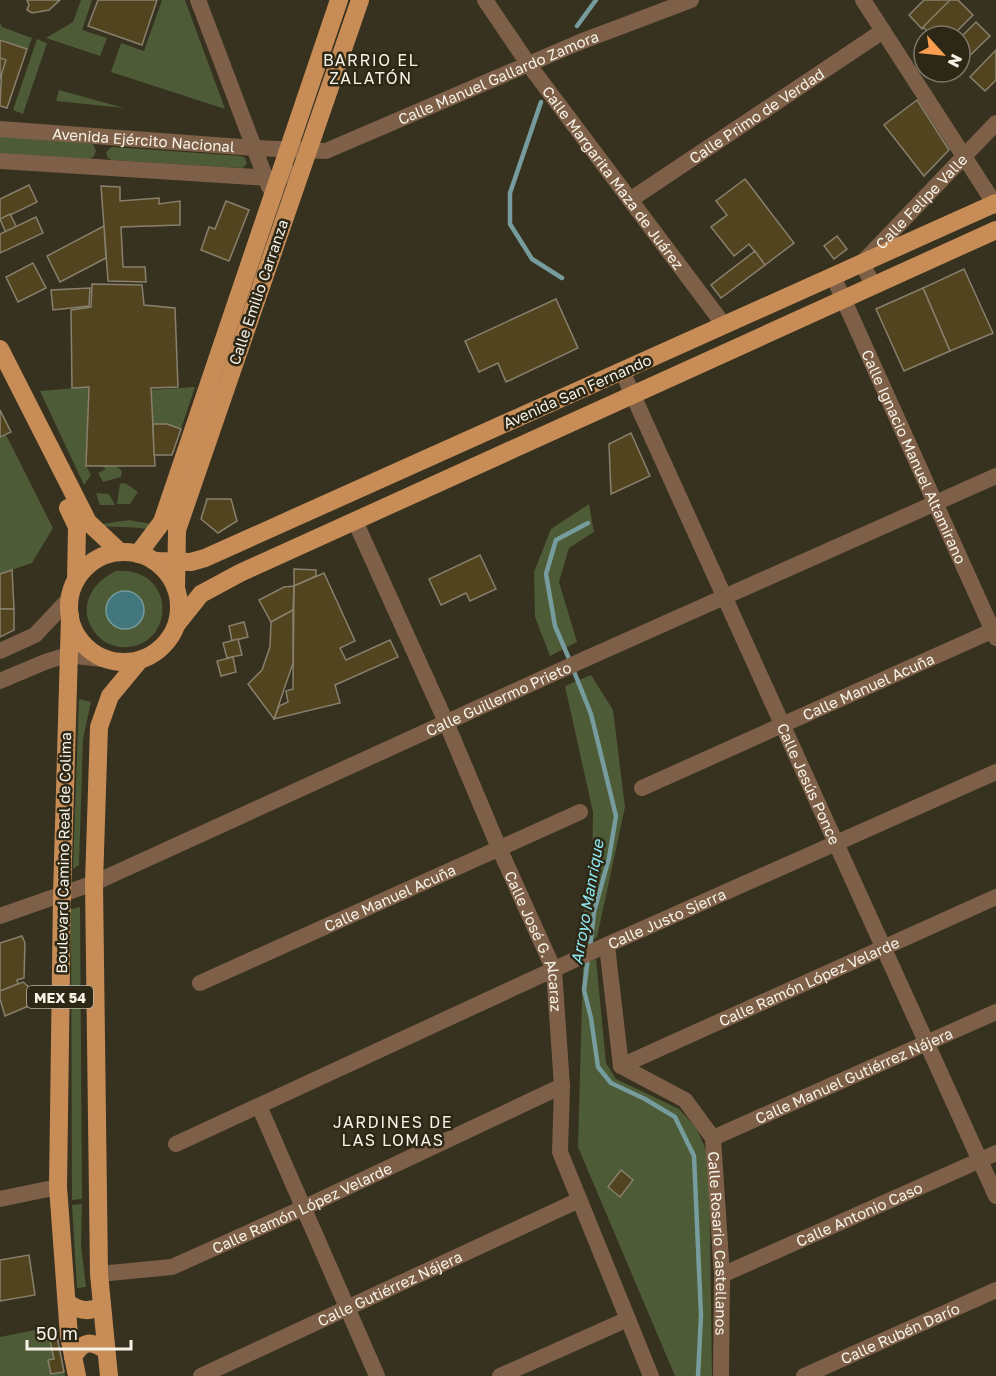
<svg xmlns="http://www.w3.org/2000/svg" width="996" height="1376" font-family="'Golos Text',sans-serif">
	<rect width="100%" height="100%" fill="#373120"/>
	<g fill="#4d5b36" fill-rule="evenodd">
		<polygon points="81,0 92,0 82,30 107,38 100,56 46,38 73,22"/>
		<polygon points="162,0 185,0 225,109 111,72 121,43 144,51"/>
		<polygon points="0,23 2,27 32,38 28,49 0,39"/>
		<polygon points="37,39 47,43 23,114 13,110"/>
		<polygon points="59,90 124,108 56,101"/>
		<polygon points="0,135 93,144 96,151 94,156 90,159 0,154"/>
		<polygon points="112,147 242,156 245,158 247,163 243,168 112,160 108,158 106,153 108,150"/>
		<polygon points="89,387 86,466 91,475 84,485 40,391"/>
		<polygon points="195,387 181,429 167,424 153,424 151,390"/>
		<polygon points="0,423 53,528 32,563 0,574"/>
		<polygon points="101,466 116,466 122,471 121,477 103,482 98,473 106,469"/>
		<polygon points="125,483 138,492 130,504 117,504 120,484"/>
		<polygon points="96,493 109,494 115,505 100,505"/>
		<polygon points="589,504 594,532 569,548 559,582 577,642 550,656 535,617 534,572 551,529"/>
		<path d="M 129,520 L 152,524 L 146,529 C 129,526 112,528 96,525 Z"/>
		<path d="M 116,571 C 180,567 175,652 120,647 C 113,646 105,643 100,638 C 75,614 88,584 116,571 ZM 119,591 L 137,594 L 143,604 L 139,622 C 130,630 120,630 111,622 L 110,598 Z"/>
		<polygon points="591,675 613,710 625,807 597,937 575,949 592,874 593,812 565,686"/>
		<polygon points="79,699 91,702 83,739 79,865 73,869"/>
		<polygon points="80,907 82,1199 72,1200 71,909"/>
		<polygon points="596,959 606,1063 616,1079 679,1109 697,1129 709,1157 712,1376 675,1376 578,1147 583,965"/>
		<polygon points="82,1204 81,1244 86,1287 77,1288 72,1205"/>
		<polygon points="55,1326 65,1376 0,1376 0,1337"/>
	</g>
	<circle fill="#41777d" stroke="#779c9d" stroke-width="1.5" cx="125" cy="610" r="19"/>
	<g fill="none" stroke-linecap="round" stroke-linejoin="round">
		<g stroke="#779c9d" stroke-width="4.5">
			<polyline points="577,26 596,0"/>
			<polyline points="541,102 510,193 510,224 532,259 562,278"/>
			<polyline points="570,661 555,626 546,574 556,540 588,523"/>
			<polyline points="573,669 591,714 616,816 609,858 594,912 590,948"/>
			<polyline points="588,957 584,990 591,1018 598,1067 611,1083 645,1099 675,1117 694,1156 701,1315 698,1376"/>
		</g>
	</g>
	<g fill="#52441e" stroke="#88806d" stroke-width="1.5">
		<polygon points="27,0 60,0 49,10 32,13 27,10 29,5"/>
		<polygon points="98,0 157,0 142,45 88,26"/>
		<polygon points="924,0 952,0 922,29 909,15"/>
		<polygon points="950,0 958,0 973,15 952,36 932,36 923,27"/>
		<polygon points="976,22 990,36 960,65 960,38"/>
		<polygon points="0,40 27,49 7,108 0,106 2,63 0,62"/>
		<polygon points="996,50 996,80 985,91 970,77"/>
		<polygon points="0,58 6,60 0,79"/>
		<polygon points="917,100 949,150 924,176 884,125"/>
		<polygon points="745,179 794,243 765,265 749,244 734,256 711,227 727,215 716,201"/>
		<polygon points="29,185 37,202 0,220 0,199"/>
		<polygon points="101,186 120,187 120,201 159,198 159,204 180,201 180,225 121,227 123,267 145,267 146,282 108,281"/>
		<polygon points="226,201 249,210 229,261 201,250 209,227 215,229"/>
		<polygon points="10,214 17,228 6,233 0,219"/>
		<polygon points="36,217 43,233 0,253 0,234"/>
		<polygon points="104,226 106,258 60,282 47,256"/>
		<polygon points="837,236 847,249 834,259 824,246"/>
		<polygon points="755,251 765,265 721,298 711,285"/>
		<polygon points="33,263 46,288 18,302 6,277"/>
		<polygon points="964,269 993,333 950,351 923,288"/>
		<polygon points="92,284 142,285 144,305 175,308 178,387 151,388 155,466 86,466 89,387 72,388 71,310 91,307"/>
		<polygon points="90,288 89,306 53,310 51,290"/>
		<polygon points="923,288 950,351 904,371 876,309"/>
		<polygon points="556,299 578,348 506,382 498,363 479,372 465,341"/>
		<polygon points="0,410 11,432 0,437"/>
		<polygon points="153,424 167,424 181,429 172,455 154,455"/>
		<polygon points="631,433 650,476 611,494 609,444"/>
		<polygon points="207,499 231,499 237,521 218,533 201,519"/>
		<polygon points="480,555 496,589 470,601 466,593 441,605 429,579"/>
		<polygon points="294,569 316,570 316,576 294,586"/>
		<polygon points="12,570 14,609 0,609 0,574"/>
		<polygon points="324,573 355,641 340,648 346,660 390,640 398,657 335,685 340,703 274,719 279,706 288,702 286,691 293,689 294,586"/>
		<polygon points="294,586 293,610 271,622 259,600 284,587"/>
		<polygon points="0,609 14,609 14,630 0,637"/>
		<polygon points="293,610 293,663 274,719 248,684 262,670 270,647 271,622"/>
		<polygon points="244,622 248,637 232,641 229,626"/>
		<polygon points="238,639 242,655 227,658 223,643"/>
		<polygon points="233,657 236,672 221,676 217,661"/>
		<polygon points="22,936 25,943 24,978 17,980 18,984 0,991 0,943"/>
		<polygon points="23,982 30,988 31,1005 5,1016 0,999 0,991"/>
		<polygon points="621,1170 633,1180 620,1197 608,1187"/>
		<polygon points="29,1255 35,1295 0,1301 0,1260"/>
		<polygon points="55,1326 64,1372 51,1374 48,1360 54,1359 47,1327"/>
	</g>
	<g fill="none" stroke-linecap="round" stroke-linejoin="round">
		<g stroke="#7d6047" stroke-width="16">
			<polyline points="198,0 269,187"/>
			<path id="s1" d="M 485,0 L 529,65 L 724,325"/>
			<polyline points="863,0 996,206"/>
			<path id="s2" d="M 0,129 L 255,148 L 326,151 L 580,42 L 691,0"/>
			<polyline points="0,161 270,178 277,178 290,173"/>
			<path id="s3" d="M 630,200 L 883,31"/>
			<path id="s4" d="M 833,276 L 996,638"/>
			<path id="s5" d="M 873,285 L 862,263 L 996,123"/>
			<path id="s6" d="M 622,371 L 996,1196"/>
			<path id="s7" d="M 355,521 L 446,722 L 499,848 L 554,970 L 562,1086 L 560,1152 L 651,1376"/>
			<polyline points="0,651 35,635 70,598"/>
			<polyline points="0,681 45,662 67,655 102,659"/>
			<path id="s8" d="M 642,788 L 996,629"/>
			<path id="s9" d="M 0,916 L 94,883 L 583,660 L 996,476"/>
			<path id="s10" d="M 607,946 L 621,1066 L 685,1100 L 713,1138 L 722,1275 L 721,1376"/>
			<path id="s11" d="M 200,983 L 580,812"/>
			<path id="s12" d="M 621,1066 L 996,897"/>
			<polyline points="259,1106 377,1376"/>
			<path id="s13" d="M 713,1138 L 996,1012"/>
			<path id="s14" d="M 176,1144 L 600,948 L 996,772"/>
			<polyline points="0,1199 58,1187"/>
			<path id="s15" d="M 99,1274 L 172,1267 L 303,1208 L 562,1086"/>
			<path id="s16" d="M 722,1275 L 996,1153"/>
			<path id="s17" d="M 201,1376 L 579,1200"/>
			<polyline points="500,1376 628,1319"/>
			<path id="s18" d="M 804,1376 L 996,1290"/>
		</g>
		<g stroke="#c88d57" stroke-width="18">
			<polyline points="0,349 88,522 120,552"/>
			<polyline points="68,508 77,527 76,580"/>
			<circle cx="124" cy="607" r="55"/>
			<polyline points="138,554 162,522 339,0"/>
			<polyline points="154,561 191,562 205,558 996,203"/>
			<polyline points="176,589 177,530 360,0"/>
			<polyline points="70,616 62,895 58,1187 69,1336 77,1376"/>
			<polyline points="177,624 201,594 240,573 996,230"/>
			<path d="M 68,1303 C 79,1311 90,1313 102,1305"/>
			<path d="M 73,1357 C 83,1341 90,1340 106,1350"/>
			<polyline points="109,1376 99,1274 94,883 99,727 110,696 139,661"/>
		</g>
	</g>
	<g text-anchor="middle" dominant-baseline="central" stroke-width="5" stroke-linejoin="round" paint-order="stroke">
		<rect fill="#2d2716" stroke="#bab5a8" stroke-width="1.5" x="27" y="986" width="66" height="22" rx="4.5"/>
		<g font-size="14" font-weight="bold" fill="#f6f2e7">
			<text x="60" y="997">MEX 54</text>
		</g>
		<g font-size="15" fill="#f6f2e7" stroke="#2d2716">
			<text stroke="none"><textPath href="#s2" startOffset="514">Calle Manuel Gallardo Zamora</textPath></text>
			<text stroke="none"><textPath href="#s3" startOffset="152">Calle Primo de Verdad</textPath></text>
			<text stroke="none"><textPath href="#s2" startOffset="144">Avenida Ejército Nacional</textPath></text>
			<text stroke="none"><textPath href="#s1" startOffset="219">Calle Margarita Maza de Juárez</textPath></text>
			<text stroke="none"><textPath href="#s5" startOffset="110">Calle Felipe Valle</textPath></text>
			<text transform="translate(258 292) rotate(-71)">Calle Emilio Carranza</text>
			<text transform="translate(577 391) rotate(-24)">Avenida San Fernando</text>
			<text stroke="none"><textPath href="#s4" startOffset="198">Calle Ignacio Manuel Altamirano</textPath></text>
			<text stroke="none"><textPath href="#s8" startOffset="248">Calle Manuel Acuña</textPath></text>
			<text stroke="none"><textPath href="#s9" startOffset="544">Calle Guillermo Prieto</textPath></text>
			<text stroke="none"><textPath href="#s6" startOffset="453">Calle Jesús Ponce</textPath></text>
			<text transform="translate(63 853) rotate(-89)">Boulevard Camino Real de Colima</text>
			<text stroke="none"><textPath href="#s11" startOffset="208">Calle Manuel Acuña</textPath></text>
			<text stroke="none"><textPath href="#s14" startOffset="540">Calle Justo Sierra</textPath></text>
			<text stroke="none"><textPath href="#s7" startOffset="458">Calle José G. Alcaraz</textPath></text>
			<text stroke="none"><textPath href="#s12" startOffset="206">Calle Ramón López Velarde</textPath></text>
			<text stroke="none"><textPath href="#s13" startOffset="154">Calle Manuel Gutiérrez Nájera</textPath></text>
			<text stroke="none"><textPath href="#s15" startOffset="216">Calle Ramón López Velarde</textPath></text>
			<text stroke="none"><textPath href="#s16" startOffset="150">Calle Antonio Caso</textPath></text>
			<text stroke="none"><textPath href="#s10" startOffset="346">Calle Rosario Castellanos</textPath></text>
			<text stroke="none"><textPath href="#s17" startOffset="208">Calle Gutiérrez Nájera</textPath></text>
			<text stroke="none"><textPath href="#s18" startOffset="105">Calle Rubén Darío</textPath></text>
		</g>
		<g font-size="16" letter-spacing="1.5" fill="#f6f2e7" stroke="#2d2716">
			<text x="371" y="60">BARRIO EL<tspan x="371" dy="18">ZALATÓN</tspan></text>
			<text x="393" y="1122">JARDINES DE<tspan x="393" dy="18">LAS LOMAS</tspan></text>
		</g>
		<g font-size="16" font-style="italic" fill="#8feaf4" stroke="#2d2716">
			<text transform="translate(587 902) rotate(-80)">Arroyo Manrique</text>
		</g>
	</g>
	<g transform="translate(942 54) rotate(117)"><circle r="28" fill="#2d2716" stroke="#7d786a" stroke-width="1.5"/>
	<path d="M0-4.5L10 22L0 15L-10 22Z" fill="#fa9f4f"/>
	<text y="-9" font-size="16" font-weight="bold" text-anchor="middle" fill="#f6f2e7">N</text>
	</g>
	<path d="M27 1340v9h104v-9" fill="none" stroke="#f6f2e7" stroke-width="3"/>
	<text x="36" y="1340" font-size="18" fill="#f6f2e7" stroke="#2d2716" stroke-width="4.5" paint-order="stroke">50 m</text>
</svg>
